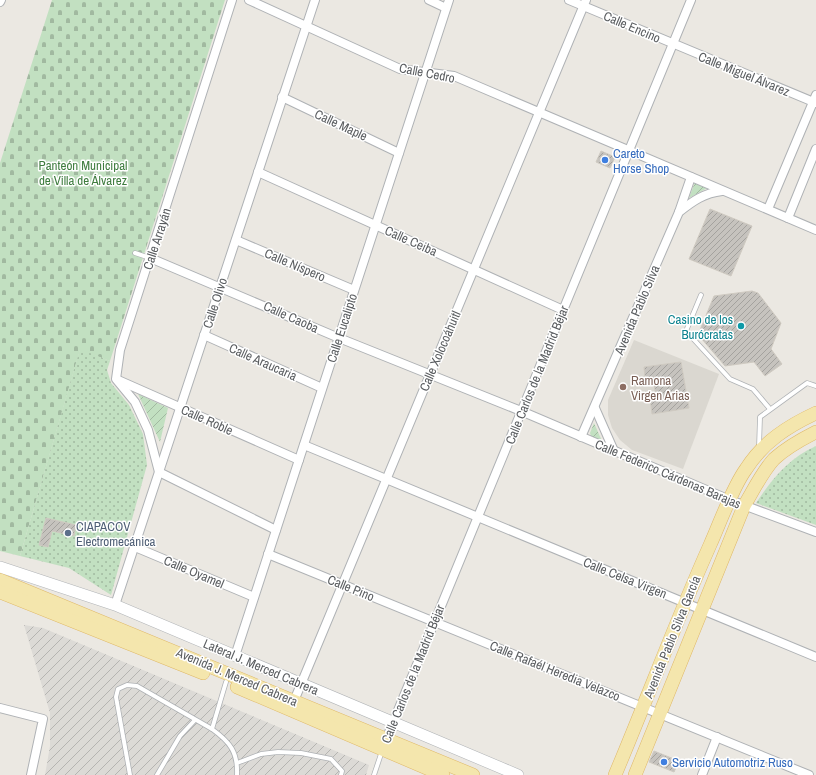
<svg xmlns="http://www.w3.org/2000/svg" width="816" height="775" font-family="'Archivo Narrow',sans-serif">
	<defs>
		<pattern id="industrial-furrows" width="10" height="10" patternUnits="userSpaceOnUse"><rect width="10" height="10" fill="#dcdad6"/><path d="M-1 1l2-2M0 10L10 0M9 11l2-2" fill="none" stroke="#b5b4b1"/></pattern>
		<pattern id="cemetery-stones" width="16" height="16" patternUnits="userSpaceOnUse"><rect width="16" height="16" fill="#c2e0c1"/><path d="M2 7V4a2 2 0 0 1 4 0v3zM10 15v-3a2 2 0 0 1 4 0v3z" fill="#a1b9a0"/></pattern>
		<pattern id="park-dots" width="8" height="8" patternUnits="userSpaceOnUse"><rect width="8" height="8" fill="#c2e0c1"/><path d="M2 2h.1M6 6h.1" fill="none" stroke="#a1b9a0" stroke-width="1.8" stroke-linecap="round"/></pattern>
		<pattern id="garden-furrows" width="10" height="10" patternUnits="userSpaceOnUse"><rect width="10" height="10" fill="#c2e0c1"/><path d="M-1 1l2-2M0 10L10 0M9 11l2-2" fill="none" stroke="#a1b9a0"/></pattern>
		<pattern id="building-hatch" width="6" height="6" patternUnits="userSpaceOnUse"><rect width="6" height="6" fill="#c6c3be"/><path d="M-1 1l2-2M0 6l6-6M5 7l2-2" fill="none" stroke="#a4a29e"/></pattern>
	</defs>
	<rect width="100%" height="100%" fill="#ebe8e2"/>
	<polygon fill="url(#industrial-furrows)" points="24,625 43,628 369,765 366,775 45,775 50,746 50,713"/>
	<polygon fill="#dad7d0" points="634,340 719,374 683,469 632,450 620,440 612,428 608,415 608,400"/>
	<polygon fill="url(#cemetery-stones)" points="52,0 225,0 110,361 80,350 20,556 0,551 0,163"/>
	<g fill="url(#park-dots)">
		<polygon points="80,349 110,361 107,370 111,383 129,405 143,434 147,465 111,595 69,568 20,556"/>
		<path d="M 816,446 L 816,525 L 756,503 C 772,479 789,458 816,446 Z"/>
	</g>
	<g fill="url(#garden-furrows)">
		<polygon points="695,182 709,187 689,198"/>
		<polygon points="138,394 168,408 160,442"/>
		<polygon points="594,423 602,441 591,436 590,433"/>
	</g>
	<g fill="url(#building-hatch)" stroke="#cfcac1">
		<polygon points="601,151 615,157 610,168 596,162"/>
		<polygon points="710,209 752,226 731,276 689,259"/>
		<polygon points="752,291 758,293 781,323 771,349 782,364 765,376 754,362 725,366 701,338 700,330 714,296"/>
		<polygon points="681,362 689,408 652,414 650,398 656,397 653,377 645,378 644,367"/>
		<polygon points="46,518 76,525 74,536 52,531 48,547 39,545"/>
		<polygon points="654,751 679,761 674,772 649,762"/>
	</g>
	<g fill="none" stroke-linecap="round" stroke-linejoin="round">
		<defs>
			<g id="lane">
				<polyline points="135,253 150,258"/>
				<polyline points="701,295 686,331 730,379 753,389 770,409"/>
				<polyline points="759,447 760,417 807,383 816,386"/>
				<path d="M 226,682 L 212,729 C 230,742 238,752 237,775"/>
				<polyline points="237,763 261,754 278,752 301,753 331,759 342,771 341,775"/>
				<polyline points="130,775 116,697 118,689 127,685 137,686 212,729"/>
				<polyline points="157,775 180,736 195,720"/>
				<polyline points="374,775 382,751"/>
			</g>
			<g id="street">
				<polyline points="232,0 120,350 116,379 135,402 148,430 159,472 276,530"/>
				<polyline points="249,0 400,69 454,76 816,230"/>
				<polyline points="429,0 446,8"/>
				<polyline points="569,0 816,103"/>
				<polyline points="0,2 1,0"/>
				<polyline points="282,97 399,153"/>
				<polyline points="258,172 563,310"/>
				<polyline points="768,209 816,95"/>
				<polyline points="679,212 691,177"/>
				<polyline points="788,218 816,149"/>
				<polyline points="236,240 354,290"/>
				<polyline points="150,258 339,338 521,411 730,500 816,532"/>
				<polyline points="204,335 322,388"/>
				<polyline points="118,380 299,460"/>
				<polyline points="595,408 614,451"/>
				<path d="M 581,437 L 679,212 C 693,201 704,193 722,191"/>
				<polyline points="304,445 816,657"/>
				<polyline points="135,547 254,597"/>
				<polyline points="268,554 809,775"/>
				<polyline points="115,605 315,0"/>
				<polyline points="235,656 449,0"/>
				<polyline points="294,701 586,0"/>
				<polyline points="0,708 43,719 31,775"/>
				<polyline points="385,742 691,0"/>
				<polyline points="702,775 717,737"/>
			</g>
			<polyline id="secondary" points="0,567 115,605 518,775"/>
			<g id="primary">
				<polyline points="0,580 473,775"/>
				<polyline points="0,592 203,673"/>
				<polyline points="237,687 443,775"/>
				<path d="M 615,775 C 647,699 676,621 710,545 C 720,523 732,488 746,469 C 763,442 788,426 816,413"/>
				<path d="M 635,775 L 744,506 C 753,491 762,472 774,459 C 786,448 802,439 816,432"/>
			</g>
		</defs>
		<use href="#lane" stroke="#afb2b5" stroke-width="5.5"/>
		<use href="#street" stroke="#afb2b5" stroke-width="10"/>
		<use href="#secondary" stroke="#b1b4b7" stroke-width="12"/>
		<use href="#primary" stroke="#dfb867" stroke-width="14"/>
		<use href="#lane" stroke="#fff" stroke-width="4"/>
		<use href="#street" stroke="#fff" stroke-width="8"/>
		<use href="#secondary" stroke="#fff" stroke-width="11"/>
		<use href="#primary" stroke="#f4e6ad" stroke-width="13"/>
	</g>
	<g fill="#3f7fe0" stroke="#fff" stroke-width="1.5">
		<circle cx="605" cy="160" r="4"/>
		<circle cx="664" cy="762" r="4"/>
	</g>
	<circle fill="#0f9aa8" stroke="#fff" stroke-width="1.5" cx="741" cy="326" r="4"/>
	<circle fill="#8d6e63" stroke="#fff" stroke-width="1.5" cx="623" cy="387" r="4"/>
	<circle fill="#5c6f8a" stroke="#fff" stroke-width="1.5" cx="68" cy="533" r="4"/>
	<g text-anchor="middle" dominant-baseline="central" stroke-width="3" stroke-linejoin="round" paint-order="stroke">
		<g font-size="13" fill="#5a5d60" stroke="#fff">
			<text transform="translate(632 27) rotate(23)">Calle Encino</text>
			<text transform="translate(427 73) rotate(11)">Calle Cedro</text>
			<text transform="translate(744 74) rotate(22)">Calle Miguel Álvarez</text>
			<text transform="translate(341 125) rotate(25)">Calle Maple</text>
			<text transform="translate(157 239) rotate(-72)">Calle Arrayán</text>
			<text transform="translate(411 241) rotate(24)">Calle Ceiba</text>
			<text transform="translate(295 265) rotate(23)">Calle Níspero</text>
			<text transform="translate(215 303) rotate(-72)">Calle Olivo</text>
			<text transform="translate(637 310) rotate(-67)">Avenida Pablo Silva</text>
			<text transform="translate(291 317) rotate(24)">Calle Caoba</text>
			<text transform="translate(342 328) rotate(-72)">Calle Eucalipto</text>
			<text transform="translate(440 351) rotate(-67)">Calle Xolocoáhuitl</text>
			<text transform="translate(263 362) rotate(24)">Calle Araucaria</text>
			<text transform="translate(537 375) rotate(-68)">Calle Carlos de la Madrid Béjar</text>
			<text transform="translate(207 420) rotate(24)">Calle Roble</text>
			<text transform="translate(668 474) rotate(23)">Calle Federico Cárdenas Barajas</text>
			<text transform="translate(194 572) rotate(23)">Calle Oyamel</text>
			<text transform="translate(625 578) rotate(22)">Calle Celsa Virgen</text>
			<text transform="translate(351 588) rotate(22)">Calle Pino</text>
			<text transform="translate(672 637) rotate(-68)">Avenida Pablo Silva García</text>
			<text transform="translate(261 667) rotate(23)">Lateral J. Merced Cabrera</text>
			<text transform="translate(555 671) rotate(22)">Calle Rafaél Heredia Velazco</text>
			<text transform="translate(413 674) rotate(-68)">Calle Carlos de la Madrid Béjar</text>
			<text transform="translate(237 677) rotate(23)">Avenida J. Merced Cabrera</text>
		</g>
		<g font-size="13" fill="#366cbe" stroke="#fff" text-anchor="start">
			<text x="613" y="153">Careto<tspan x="613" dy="15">Horse Shop</tspan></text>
			<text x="672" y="762">Servicio Automotriz Ruso</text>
		</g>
		<g font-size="13" fill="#3e7c3e" stroke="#fff">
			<text x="83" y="165">Panteón Municipal<tspan x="83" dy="15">de Villa de Álvarez</tspan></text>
		</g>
		<g font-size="13" fill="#0d838f" stroke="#fff" text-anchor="end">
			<text x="733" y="319">Casino de los<tspan x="733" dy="15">Burócratas</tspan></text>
		</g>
		<g font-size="13" fill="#785e54" stroke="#fff" text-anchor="start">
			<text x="631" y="380">Ramona<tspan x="631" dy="15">Virgen Arias</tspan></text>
		</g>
		<g font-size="13" fill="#4e5e75" stroke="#fff" text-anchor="start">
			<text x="76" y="526">CIAPACOV<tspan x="76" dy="15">Electromecánica</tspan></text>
		</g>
	</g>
</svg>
